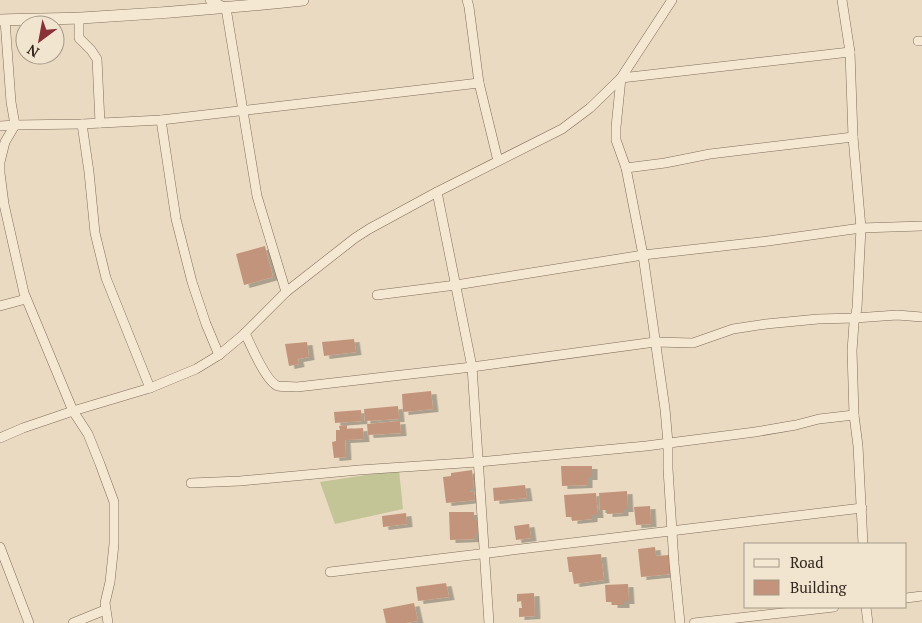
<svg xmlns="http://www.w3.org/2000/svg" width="922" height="623" font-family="'PT Serif',serif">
	<defs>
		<filter id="shadow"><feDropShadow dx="5.5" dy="3" stdDeviation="0" flood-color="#0004"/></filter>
	</defs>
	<rect width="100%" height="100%" fill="#e9dac1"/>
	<polygon fill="#c3c597" points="399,470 403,509 335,524 320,482"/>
	<g fill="#c3947b" filter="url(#shadow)">
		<polygon points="265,246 273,277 244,285 236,254"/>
		<polygon points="354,339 356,352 324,356 322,342"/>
		<polygon points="307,342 309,357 298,359 299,364 289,366 285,344"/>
		<polygon points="431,391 433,409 403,412 402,394"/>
		<polygon points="398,406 399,419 365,421 364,409"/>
		<polygon points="361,410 362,421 335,423 334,412"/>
		<polygon points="400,421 401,433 368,435 367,424"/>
		<polygon points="347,425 347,429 363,428 364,439 345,440 346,457 334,458 332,442 336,441 336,430 340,430 339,426"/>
		<polygon points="561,466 592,466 592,477 587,477 587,485 562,486"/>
		<polygon points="472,470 474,489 470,489 470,492 474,491 475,500 446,503 443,477 451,476 451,473"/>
		<polygon points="525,485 527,498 494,501 493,488"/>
		<polygon points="627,491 628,509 623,509 623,513 607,514 607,510 600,510 599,493"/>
		<polygon points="596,493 598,515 592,515 592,519 572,521 572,517 566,517 564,495"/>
		<polygon points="650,506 651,524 636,525 634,507"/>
		<polygon points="449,512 474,512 474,520 477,520 478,534 475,534 475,539 450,540"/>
		<polygon points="406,513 407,524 383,527 382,516"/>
		<polygon points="529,524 531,538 516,540 514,526"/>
		<polygon points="655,547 656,556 669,555 671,574 641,577 638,549"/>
		<polygon points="601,554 604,580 574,584 572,572 569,572 567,557"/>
		<polygon points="446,583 449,597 418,601 416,587"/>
		<polygon points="628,584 629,601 624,601 624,605 612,605 612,602 606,602 605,585"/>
		<polygon points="534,593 535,616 519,617 519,608 522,608 521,601 517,602 517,594"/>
		<polygon points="414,603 418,621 405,623 386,623 383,609"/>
	</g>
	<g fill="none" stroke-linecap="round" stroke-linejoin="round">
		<defs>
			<g id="minor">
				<polyline points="210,0 226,8 257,196 286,292"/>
				<polyline points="467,0 469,7 479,83 498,161"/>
				<polyline points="842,0 850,52 853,137 861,228 857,308 854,323 852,351 854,415 858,446 863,544"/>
				<polyline points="79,18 79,38 91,50 97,59 100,123"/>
				<polyline points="5,20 11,102 15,125 5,142 0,162 0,173 4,204 24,293 73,411 88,434 100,464 114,502 114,544 110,582 105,603 108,623"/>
				<polyline points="918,41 922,41"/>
				<polyline points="161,120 176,219 192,282 206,324 219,355"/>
				<polyline points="82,124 89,172 95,233 106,278 150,388"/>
				<polyline points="0,126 15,125 82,124 161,120 479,83"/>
				<polyline points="626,168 665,163 710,154 853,137"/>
				<polyline points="437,192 472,367 489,623"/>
				<polyline points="377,295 456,285 643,255 768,241 861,228 922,226"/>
				<polyline points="0,306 26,299"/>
				<path d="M 245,333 C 250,344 267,383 278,386 C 284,387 291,386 297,387 L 472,367 L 655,342 L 693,343 L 733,329 L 766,324 L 818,319 L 855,318 L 897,315 L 922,317"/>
				<polyline points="0,438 23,428 73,411 150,388 196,369 219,355 243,335 286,292 355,238 369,229 437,192 562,129 590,108 621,78 672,0"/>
				<polyline points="191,483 240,481 359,470 478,462 646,446 755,432 796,425 819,419 854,415"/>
				<polyline points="0,547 29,623"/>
				<path d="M 330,572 C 507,550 685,530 862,508"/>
				<polyline points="906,598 922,596"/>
				<polyline points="866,607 868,623"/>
				<polyline points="73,623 105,610"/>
				<polyline points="680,623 674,563 668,469 668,443 665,409 643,255 626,168 616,140 616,127 621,78 850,52"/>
				<polyline points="694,623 834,607"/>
			</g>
			<path id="tertiary" d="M 0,20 C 27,19 54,19 81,18 C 155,14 229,8 303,0"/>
		</defs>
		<use href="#minor" stroke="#806c5b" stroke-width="10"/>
		<use href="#tertiary" stroke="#806c5b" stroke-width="12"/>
		<use href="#minor" stroke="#f5e8d3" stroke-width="9"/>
		<use href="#tertiary" stroke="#f5e8d3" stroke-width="11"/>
	</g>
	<rect x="744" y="543" width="162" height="65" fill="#f1e5d0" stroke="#a49988"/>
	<rect x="754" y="559" width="25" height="8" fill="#f5e8d3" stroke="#a49988"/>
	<text x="790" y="568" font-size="15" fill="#31261d">Road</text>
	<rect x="754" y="580" width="25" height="15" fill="#c3947b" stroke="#a49988"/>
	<text x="790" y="593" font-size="15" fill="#31261d">Building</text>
	<g transform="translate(40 40) rotate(212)"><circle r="24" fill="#f1e5d0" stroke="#a49988"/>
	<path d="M0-4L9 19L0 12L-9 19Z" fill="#893137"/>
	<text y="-8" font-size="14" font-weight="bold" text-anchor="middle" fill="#31261d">N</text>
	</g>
</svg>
